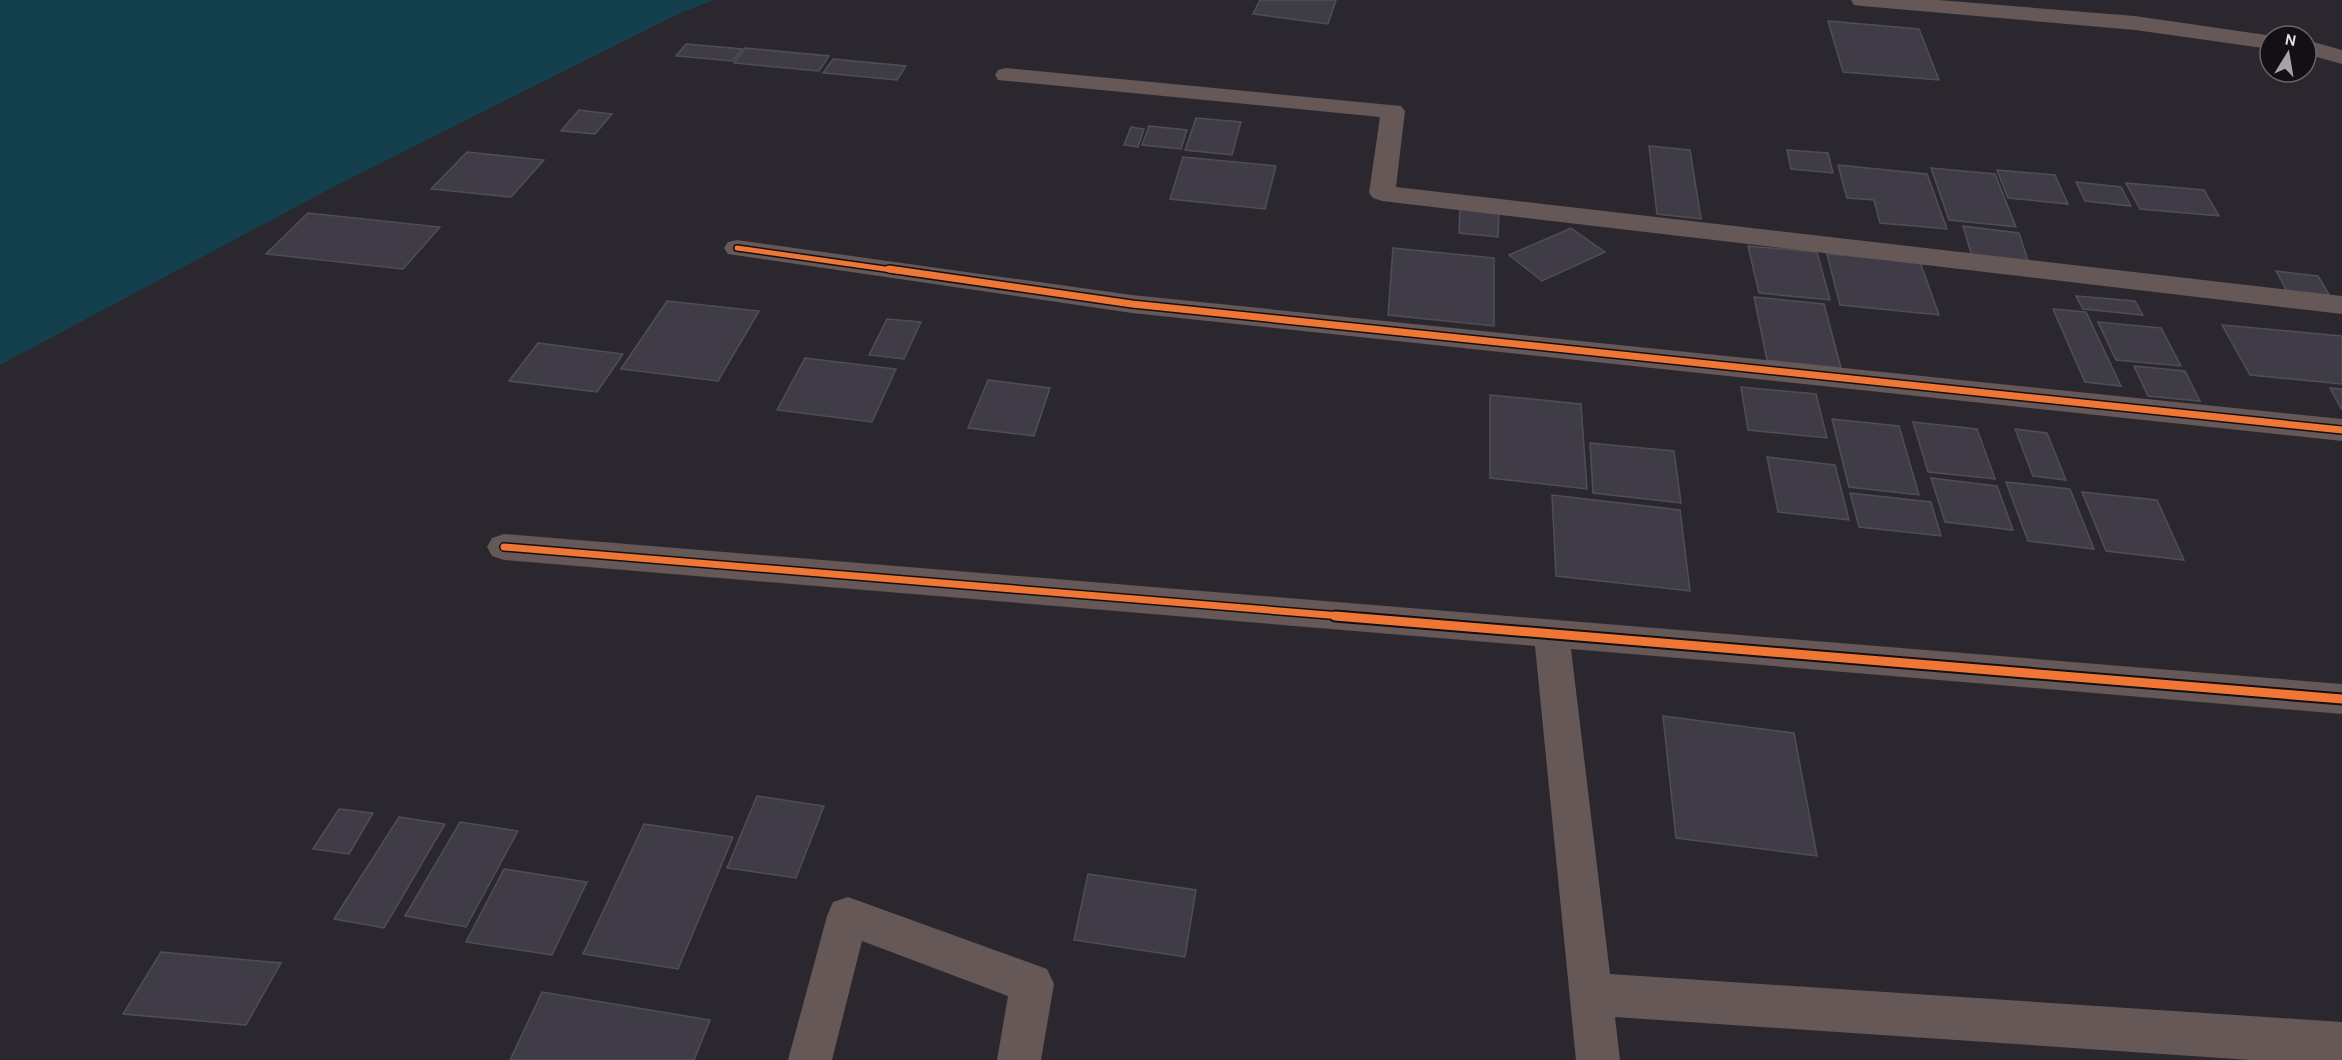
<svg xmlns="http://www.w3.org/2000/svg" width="2342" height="1060" font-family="Karla,sans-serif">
	<rect width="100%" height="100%" fill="#2b272e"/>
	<polygon fill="#143f4c" points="0,0 714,0 680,13 339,184 0,365"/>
	<g fill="#3f3c47" stroke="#504e54" stroke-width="1.5">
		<polygon points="1260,0 1336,0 1328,24 1253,14"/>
		<polygon points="1828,21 1919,29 1939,80 1843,72"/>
		<polygon points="686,44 742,49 733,61 676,56"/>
		<polygon points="745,48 829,56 819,71 734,63"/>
		<polygon points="833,59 906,66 897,80 823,73"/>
		<polygon points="579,110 612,114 595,134 561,131"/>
		<polygon points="1196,118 1241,122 1232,155 1185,150"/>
		<polygon points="1149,126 1187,130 1181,149 1142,145"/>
		<polygon points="1131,127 1144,129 1138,147 1124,145"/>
		<polygon points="1649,146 1690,150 1701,219 1657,214"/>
		<polygon points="1787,150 1828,153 1833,173 1791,169"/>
		<polygon points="467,152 544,160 511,197 431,189"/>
		<polygon points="1183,157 1276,166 1265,209 1170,199"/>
		<polygon points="1838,165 1927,174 1947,229 1880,223 1874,200 1847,198"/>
		<polygon points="1931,168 1995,174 2016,227 1949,220"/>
		<polygon points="1997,170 2055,175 2068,204 2008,198"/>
		<polygon points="2076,182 2121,187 2131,206 2085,201"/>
		<polygon points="2126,183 2204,190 2219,216 2140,209"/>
		<polygon points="1460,208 1499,212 1498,237 1459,233"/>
		<polygon points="308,213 440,227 403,269 266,254"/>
		<polygon points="1963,226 2019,233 2030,267 1973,260"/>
		<polygon points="1571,228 1605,252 1542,281 1509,255"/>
		<polygon points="1748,246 1817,252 1830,300 1759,293"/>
		<polygon points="1393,248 1494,258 1494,326 1388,315"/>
		<polygon points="1827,254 1920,262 1939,315 1840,305"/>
		<polygon points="2276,271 2318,276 2331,298 2288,293"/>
		<polygon points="2076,296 2135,301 2143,315 2083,309"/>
		<polygon points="1754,297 1824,304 1841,368 1767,360"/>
		<polygon points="667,301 759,311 718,381 621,369"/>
		<polygon points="2053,309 2086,312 2121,386 2085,382"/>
		<polygon points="887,319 921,322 904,359 869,355"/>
		<polygon points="2098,322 2161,328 2181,366 2116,360"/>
		<polygon points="2222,325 2342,336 2342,384 2250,375"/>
		<polygon points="538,343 623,354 597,392 509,381"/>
		<polygon points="805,358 896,369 872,422 777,410"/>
		<polygon points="2134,366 2185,371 2200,401 2148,396"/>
		<polygon points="988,380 1050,388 1034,436 968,428"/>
		<polygon points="1741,387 1816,394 1827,438 1748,430"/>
		<polygon points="2330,388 2342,389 2342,410"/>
		<polygon points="1490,395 1581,404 1587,489 1490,478"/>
		<polygon points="1832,419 1899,426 1919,495 1849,487"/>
		<polygon points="1913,422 1977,429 1995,479 1928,472"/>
		<polygon points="2015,429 2047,433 2066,480 2033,476"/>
		<polygon points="1590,443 1674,451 1681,503 1593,493"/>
		<polygon points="1767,457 1835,465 1849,520 1778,512"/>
		<polygon points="1931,478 1997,486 2013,530 1945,522"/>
		<polygon points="2006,482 2070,489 2094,549 2028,541"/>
		<polygon points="2082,492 2157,500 2184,560 2106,551"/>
		<polygon points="1850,493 1931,502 1941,536 1859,527"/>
		<polygon points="1552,495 1680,510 1690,591 1556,576"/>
		<polygon points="1663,716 1794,733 1817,856 1676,838"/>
		<polygon points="757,796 824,806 796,878 727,868"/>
		<polygon points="339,809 373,813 349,854 313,849"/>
		<polygon points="399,817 445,824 384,928 334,919"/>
		<polygon points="460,822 518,831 466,927 405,916"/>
		<polygon points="644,824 733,837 678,969 583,954"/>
		<polygon points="504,869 587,882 552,955 466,942"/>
		<polygon points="1088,874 1196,890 1185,957 1074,940"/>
		<polygon points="161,952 281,963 246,1025 123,1014"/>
		<polygon points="542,992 710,1020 694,1060 510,1060"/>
	</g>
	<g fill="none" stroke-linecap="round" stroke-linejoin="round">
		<g fill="#655857" fill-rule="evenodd">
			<polygon points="1851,0 1938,0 2135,16 2273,36 2270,36 2270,49 2135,30 1862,6 1854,5"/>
			<polygon points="2306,40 2342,50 2342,64 2306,54"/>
			<polygon points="1006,68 1401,106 1405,111 1396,187 2342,296 2342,314 1382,201 1373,198 1369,193 1380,117 998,80 995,75 998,70"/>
			<polygon points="737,240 1132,295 2342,419 2342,441 1132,313 728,254 724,248 728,242"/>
			<polygon points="504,534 2342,684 2342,714 1571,649 1610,974 2342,1022 2342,1060 2251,1060 1615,1017 1620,1060 1576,1060 1535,646 504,560 492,556 487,547 492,538"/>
			<polygon points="848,897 1047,969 1054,984 1041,1060 997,1060 1008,996 862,941 832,1060 788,1060 827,916 833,902"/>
		</g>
		<defs>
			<polyline id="cycleway-far2" points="737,248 899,271"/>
			<g id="cycleway-far1">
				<polyline points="889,269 1132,304 2342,430"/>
				<polyline points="504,547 1353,617"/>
			</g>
			<polyline id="cycleway" points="1335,616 2342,699"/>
		</defs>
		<use href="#cycleway-far2" stroke="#120f15" stroke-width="8"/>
		<use href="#cycleway-far1" stroke="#120f15" stroke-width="10"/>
		<use href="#cycleway" stroke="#120f15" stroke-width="13"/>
		<use href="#cycleway-far2" stroke="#f07635" stroke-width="5"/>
		<use href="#cycleway-far1" stroke="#f07635" stroke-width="7"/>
		<use href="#cycleway" stroke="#f07635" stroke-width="9"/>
	</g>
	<g transform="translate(2288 54) rotate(11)"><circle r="28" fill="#120f15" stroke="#68646b" stroke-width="1.5"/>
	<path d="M0-4.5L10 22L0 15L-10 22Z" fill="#a6a2aa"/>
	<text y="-9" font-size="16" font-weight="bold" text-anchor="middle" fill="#e9e4ec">N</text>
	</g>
</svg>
